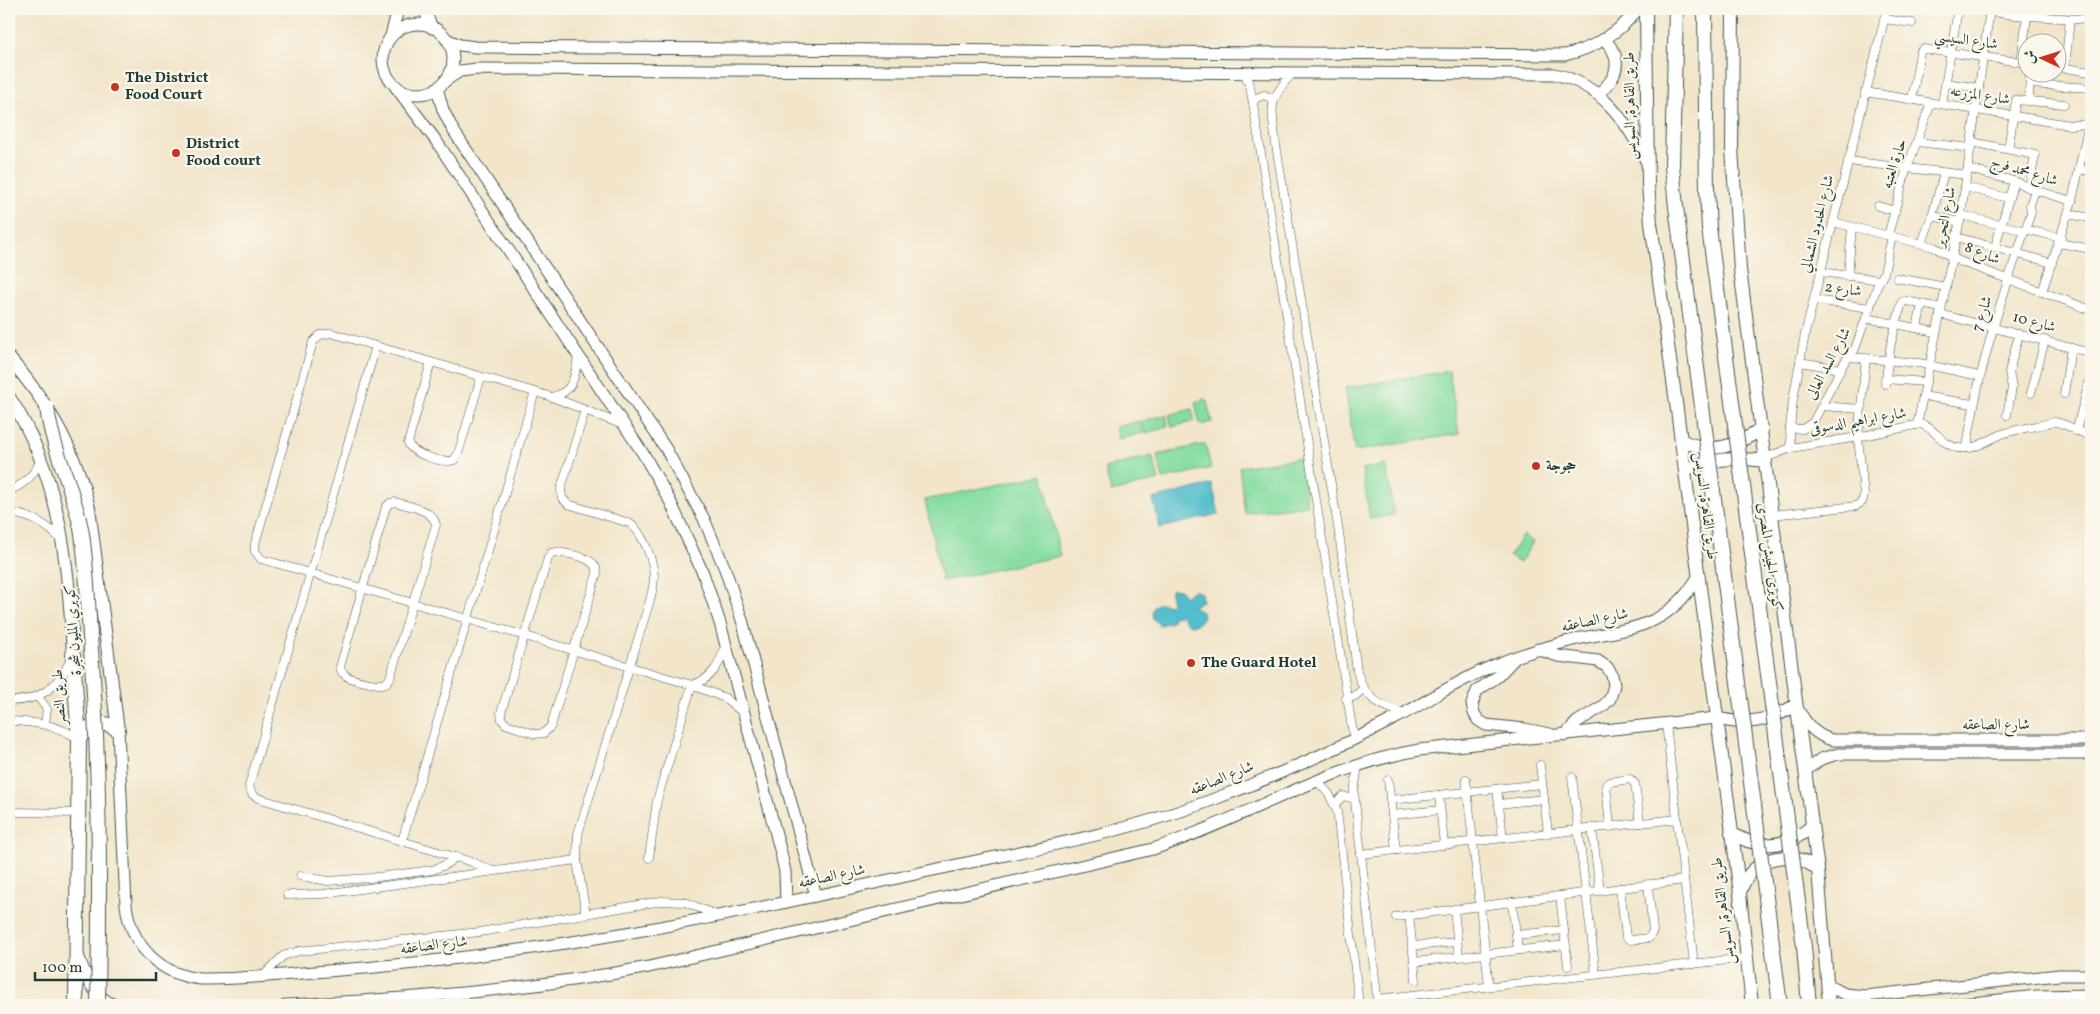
<svg xmlns="http://www.w3.org/2000/svg" width="2100" height="1014" font-family="Vollkorn,Amiri,serif">
	<rect width="100%" height="100%" fill="#fbf7ec"/>
	<filter id="ink" filterUnits="userSpaceOnUse"><feTurbulence type="fractalNoise" baseFrequency=".02" numOctaves="2"/><feDisplacementMap in="SourceGraphic" scale="10" xChannelSelector="R" yChannelSelector="G"/><feConvolveMatrix kernelMatrix="1 2 1 2 8 2 1 2 1" color-interpolation-filters="sRGB"/></filter>
	<filter id="wash" filterUnits="userSpaceOnUse"><feTurbulence type="fractalNoise" baseFrequency=".0096" numOctaves="4" result="noise"/><feDisplacementMap in="SourceGraphic" scale="20" xChannelSelector="R" yChannelSelector="G"/><feGaussianBlur stdDeviation="1.12" result="paint"/><feColorMatrix in="noise" values="0 0 0 0 0 0 0 0 0 0 0 0 0 0 0 0 0 1.4 0 .05"/><feComposite in="paint" operator="in"/></filter>
	<g filter="url(#wash)">
		<rect width="100%" height="100%" fill="#f2e5ca"/>
		<g fill="#86dda1" stroke="#528d6a">
			<polygon points="1449,371 1459,434 1355,451 1345,388"/>
			<polygon points="1206,399 1212,422 1200,425 1195,402"/>
			<polygon points="1192,409 1195,421 1172,427 1169,415"/>
			<polygon points="1166,415 1168,427 1145,433 1142,421"/>
			<polygon points="1140,421 1143,433 1119,439 1116,427"/>
			<polygon points="1205,444 1211,468 1163,479 1157,455"/>
			<polygon points="1152,456 1159,480 1111,492 1105,468"/>
			<polygon points="1301,458 1307,505 1245,513 1239,467"/>
			<polygon points="1386,465 1394,515 1370,519 1362,469"/>
			<polygon points="1043,475 1060,556 942,581 925,500"/>
			<polygon points="1523,535 1533,542 1520,563 1509,556"/>
		</g>
		<g fill="#53bece" stroke="#397e81">
			<polygon points="1212,484 1219,514 1160,528 1153,499"/>
			<path d="M 1172,589 L 1181,590 L 1184,597 L 1194,590 L 1201,593 L 1202,601 L 1194,605 L 1194,608 L 1202,612 L 1203,617 L 1197,624 C 1187,627 1186,622 1181,615 L 1178,615 L 1174,616 L 1171,622 L 1159,625 L 1153,619 L 1152,611 C 1156,602 1160,602 1169,605 L 1172,602 L 1170,593 Z"/>
		</g>
	</g>
	<g filter="url(#ink)">
		<g fill="none" stroke-linecap="round" stroke-linejoin="round">
			<defs>
				<g id="street">
					<polyline points="1972,9 2014,15 2091,20"/>
					<polyline points="1884,19 1912,23"/>
					<polyline points="2085,20 2086,9"/>
					<polyline points="2021,62 2027,16"/>
					<polyline points="2058,67 2091,72"/>
					<polyline points="2065,68 2070,19"/>
					<polyline points="1244,72 1250,87 1253,103 1354,740"/>
					<path d="M 1292,74 C 1266,102 1272,109 1276,145 L 1339,533 L 1357,671 C 1364,699 1378,704 1404,714"/>
					<polyline points="1946,83 1979,88"/>
					<polyline points="2030,84 2091,88"/>
					<polyline points="1865,92 2070,125 2091,124"/>
					<polyline points="1912,100 1920,52 1923,49 2028,63"/>
					<polyline points="2029,100 2030,72"/>
					<polyline points="1253,103 1256,98 1264,95 1271,98 1273,103"/>
					<polyline points="1942,104 1958,9"/>
					<polyline points="1917,142 1971,148"/>
					<polyline points="1972,142 2035,155 2029,188"/>
					<polyline points="2008,149 2016,100 2064,104"/>
					<polyline points="1848,161 1967,175"/>
					<polyline points="1968,169 2014,181 2035,190 2072,201"/>
					<polyline points="2080,169 2091,172"/>
					<polyline points="1965,187 2008,198"/>
					<polyline points="1878,206 1895,211"/>
					<polyline points="2068,214 2091,218"/>
					<polyline points="1961,215 2025,231"/>
					<polyline points="1932,216 1960,222"/>
					<polyline points="1833,222 1934,247 1959,261 2091,310"/>
					<polyline points="2025,229 2061,238"/>
					<polyline points="1888,235 1906,171 1931,103"/>
					<polyline points="1956,237 2052,263"/>
					<polyline points="1922,243 1932,216 1944,173"/>
					<polyline points="2059,243 2091,249"/>
					<polyline points="1995,247 2014,181"/>
					<polyline points="1821,272 1880,280"/>
					<polyline points="1848,276 1852,227"/>
					<polyline points="1897,278 1946,287"/>
					<polyline points="2042,292 2072,201 2091,114"/>
					<polyline points="1814,300 1870,308"/>
					<polyline points="1940,314 2091,353"/>
					<polyline points="1866,318 1936,332"/>
					<polyline points="1917,328 1922,304"/>
					<polyline points="376,346 249,786 252,794 258,798 472,862 492,871"/>
					<polyline points="1849,357 1919,363 1979,376"/>
					<path d="M 431,362 L 408,443 C 412,454 443,464 454,460 L 458,454 L 481,377"/>
					<polyline points="1800,362 1841,369"/>
					<polyline points="1885,379 1926,382"/>
					<polyline points="1885,384 1891,343 1902,302 1906,301 1941,308"/>
					<polyline points="2031,393 2045,340"/>
					<polyline points="2064,394 2071,348"/>
					<polyline points="1923,396 1973,404"/>
					<path d="M 552,397 C 574,392 575,376 578,356"/>
					<polyline points="1822,406 1861,409"/>
					<path d="M 585,410 L 561,489 L 562,498 L 568,504 L 629,523 C 642,530 654,562 654,577 C 654,585 652,592 650,600 L 578,834 L 577,860 L 586,915"/>
					<polyline points="2007,415 2012,388 2009,372 2019,334"/>
					<polyline points="623,425 552,397 331,333 320,335 313,342 255,544 255,551 261,559 310,573 692,685 725,698 743,713"/>
					<polyline points="1917,425 1961,215 1990,9"/>
					<polyline points="1790,428 1803,429 1813,422 1844,363 1855,349 1878,284 1884,273 1892,236"/>
					<polyline points="2076,431 2091,375"/>
					<polyline points="1791,448 1790,428 1793,400 1805,334 1887,9"/>
					<path d="M 1967,448 C 1978,367 2004,290 2031,213 L 2030,205 L 2035,190"/>
					<path d="M 1765,458 L 1791,448 L 1858,437 L 1920,424 C 1934,426 1941,445 1958,448 C 1976,451 1990,438 2005,433 C 2022,428 2038,426 2054,422 C 2064,422 2080,433 2091,436"/>
					<path d="M 9,490 C 24,486 34,474 41,460"/>
					<path d="M 395,502 C 408,506 433,509 436,525 L 390,678 L 386,683 C 379,686 349,680 344,674 C 341,672 341,670 340,667 L 386,507 L 390,503 Z"/>
					<path d="M 9,513 C 29,515 47,524 61,540"/>
					<polyline points="1772,515 1856,506 1862,502 1864,495 1858,437 1866,358"/>
					<path d="M 557,552 C 570,554 597,557 597,573 L 551,726 L 544,733 L 535,734 L 506,724 L 502,720 L 501,713 L 548,558 L 551,553 Z"/>
					<path d="M 692,685 C 712,679 719,666 725,647"/>
					<polyline points="38,697 47,709 45,723"/>
					<polyline points="1346,699 1355,696 1363,689"/>
					<path d="M 9,701 C 41,701 58,687 71,659"/>
					<path d="M 9,721 C 35,722 56,724 79,739"/>
					<polyline points="1666,724 1694,964"/>
					<polyline points="1358,765 1354,792 1378,1005"/>
					<polyline points="1540,765 1548,833"/>
					<polyline points="1572,777 1596,975"/>
					<polyline points="1466,779 1489,986"/>
					<polyline points="1388,780 1396,850"/>
					<polyline points="1317,781 1329,794 1337,811 1359,1005"/>
					<polyline points="1497,789 1503,838"/>
					<polyline points="1439,795 1444,845"/>
					<polyline points="1390,800 1542,784"/>
					<polyline points="1335,804 1343,796 1354,799"/>
					<polyline points="1499,804 1544,799"/>
					<polyline points="9,812 79,813"/>
					<polyline points="1392,815 1440,810"/>
					<polyline points="1610,827 1606,785 1610,782 1630,779 1635,784 1640,823"/>
					<polyline points="1592,828 1600,890"/>
					<polyline points="402,841 534,395"/>
					<polyline points="1361,854 1677,819"/>
					<polyline points="649,858 657,800 692,685"/>
					<polyline points="300,876 328,881 370,878 432,870 445,865 456,857"/>
					<polyline points="1620,888 1626,937 1631,940 1649,938 1653,931 1648,884"/>
					<polyline points="287,895 323,894 577,860"/>
					<polyline points="1560,896 1568,966"/>
					<polyline points="1512,902 1518,950"/>
					<polyline points="1454,909 1459,957"/>
					<polyline points="1409,915 1416,980"/>
					<polyline points="1396,917 1684,880"/>
					<polyline points="1516,935 1564,930"/>
					<polyline points="1412,946 1457,942"/>
					<polyline points="1414,962 1566,945"/>
					<polyline points="263,976 283,956 299,951 480,932 661,901 685,902 716,915"/>
					<polyline points="1377,999 1746,958"/>
				</g>
				<g id="secondary">
					<polyline points="424,9 432,28"/>
					<circle cx="418" cy="59" r="35"/>
					<polyline points="391,36 398,9"/>
					<path d="M 446,39 L 460,45 L 475,47 L 1565,55 C 1595,48 1619,33 1638,9"/>
					<path d="M 446,80 L 460,71 L 477,69 L 1554,74 C 1601,84 1627,121 1647,163"/>
					<polyline points="395,86 437,142 644,455 670,501 703,573 720,623 781,853 785,872 786,902"/>
					<polyline points="437,88 443,110 453,130 666,449 704,519 725,569 742,620 816,896"/>
					<path d="M 1598,94 C 1618,78 1624,59 1604,39"/>
					<polyline points="1538,649 1558,656 1598,661 1607,667 1612,675 1614,685 1610,699 1603,706 1577,722 1565,735"/>
					<polyline points="1515,658 1498,676 1477,691 1472,704 1474,713 1478,720 1486,725 1525,729 1550,734"/>
					<path d="M 1797,708 C 1806,723 1814,735 1832,740 L 2091,740"/>
					<path d="M 118,730 L 126,905 C 131,946 160,975 201,979 C 243,980 286,974 327,971 C 522,957 721,918 911,875 C 1013,852 1119,836 1217,798 C 1276,776 1335,750 1390,721 C 1425,703 1458,680 1495,665 C 1521,654 1549,646 1577,639 C 1631,628 1667,629 1698,577"/>
					<polyline points="1806,770 1821,759 1838,754 2091,754"/>
					<path d="M 78,955 C 86,977 92,995 114,1005"/>
					<polyline points="1828,986 1845,994 1865,996 2059,975 2091,975"/>
					<path d="M 286,1005 C 408,999 530,990 649,967 L 1153,849 C 1243,820 1325,766 1419,750 L 1716,718"/>
					<polyline points="1953,1005 2037,996 2091,995"/>
				</g>
				<g id="primary">
					<polyline points="1646,9 1648,184 1651,223 1677,410 1740,894 1752,1005"/>
					<polyline points="1733,9 1732,149 1740,269 1818,870 1829,1005"/>
					<path d="M 9,358 C 48,402 76,451 89,508 L 118,730"/>
					<path d="M 9,397 C 60,474 69,565 73,655"/>
					<path d="M 1681,440 C 1712,455 1734,447 1762,429"/>
					<path d="M 1685,470 C 1712,458 1737,457 1766,461"/>
					<path d="M 1716,718 C 1745,726 1770,721 1796,705"/>
					<path d="M 1731,833 C 1758,850 1788,848 1812,826"/>
					<path d="M 1740,893 C 1750,857 1790,846 1818,870"/>
				</g>
				<g id="highway">
					<polyline points="1705,9 1706,113"/>
					<polyline points="1673,125 1676,9"/>
					<polyline points="73,655 79,739 76,1005"/>
					<path d="M 79,739 C 88,723 104,719 118,730"/>
				</g>
			</defs>
			<use href="#street" stroke="#3f564a" stroke-width="9"/>
			<use href="#secondary" stroke="#3f564a" stroke-width="13"/>
			<use href="#primary" stroke="#3f564a" stroke-width="14"/>
			<use href="#highway" stroke="#3f564a" stroke-width="16"/>
			<use href="#street" stroke="#fff" stroke-width="8"/>
			<use href="#secondary" stroke="#fff" stroke-width="11"/>
			<use href="#primary" stroke="#fff" stroke-width="12"/>
			<use href="#highway" stroke="#fff" stroke-width="14"/>
			<defs>
				<g id="highway-bridge">
					<polyline points="1706,113 1707,190 1709,228 1804,947 1809,1005"/>
					<polyline points="1673,125 1672,166 1676,207 1780,1005"/>
					<path d="M 47,407 C 52,451 75,490 82,534 C 87,568 88,602 90,636 C 100,759 100,882 98,1005"/>
				</g>
			</defs>
			<use href="#highway-bridge" stroke="#3f564a" stroke-width="16" stroke-linecap="butt"/>
			<use href="#highway-bridge" stroke="#fff" stroke-width="14"/>
		</g>
	</g>
	<g fill="#c8321e" stroke="#fbf7ec" stroke-width="2">
		<circle cx="115" cy="87" r="5"/>
		<circle cx="176" cy="153" r="5"/>
		<circle cx="1536" cy="466" r="5"/>
		<circle cx="1191" cy="663" r="5"/>
	</g>
	<g text-anchor="middle" dominant-baseline="central" stroke-width="4.5" stroke-linejoin="round" paint-order="stroke">
		<g font-size="15" fill="#1f3d34" stroke="#fbf7ec">
			<text transform="translate(1966 41) rotate(8)">شارع السيسي</text>
			<text transform="translate(1980 96) rotate(9)">شارع المزرعه</text>
			<text transform="translate(1631 106) rotate(-91)">طريق القاهرة, السويس</text>
			<text transform="translate(1895 164) rotate(-72)">حارة العتبه</text>
			<text transform="translate(2024 172) rotate(17)">شارع محمد فرج</text>
			<text transform="translate(1946 217) rotate(-79)">شارع التحرير</text>
			<text transform="translate(1818 224) rotate(-76)">شارع الحدود الشمالي</text>
			<text transform="translate(1982 254) rotate(22)">شارع 8</text>
			<text transform="translate(1843 290) rotate(8)">شارع 2</text>
			<text transform="translate(1983 314) rotate(-73)">شارع 7</text>
			<text transform="translate(2034 323) rotate(15)">شارع 10</text>
			<text transform="translate(1829 364) rotate(-62)">شارع السد العالى</text>
			<text transform="translate(1858 422) rotate(-10)">شارع ابراهيم الدسوقى</text>
			<text transform="translate(1705 506) rotate(83)">طريق القاهرة, السويس</text>
			<text transform="translate(1769 557) rotate(82)">كوبرى الجيش المصرى</text>
			<text transform="translate(1595 621) rotate(-12)">شارع الصاعقه</text>
			<text transform="translate(74 630) rotate(-94)">كوبري المليون شجرة</text>
			<text transform="translate(60 697) rotate(-94)">طريق النصر</text>
			<text x="1996" y="725">شارع الصاعقه</text>
			<text transform="translate(1222 779) rotate(-22)">شارع الصاعقه</text>
			<text transform="translate(832 877) rotate(-12)">شارع الصاعقه</text>
			<text transform="translate(1724 911) rotate(-97)">طريق القاهرة, السويس</text>
			<text transform="translate(434 946) rotate(-7)">شارع الصاعقه</text>
		</g>
		<g font-size="15" font-weight="bold" fill="#1f3d34" stroke="#fbf7ec" text-anchor="start">
			<text x="125" y="78">The District<tspan x="125" dy="17">Food Court</tspan></text>
			<text x="186" y="144">District<tspan x="186" dy="17">Food court</tspan></text>
			<text x="1546" y="466">حجوجة</text>
			<text x="1201" y="663">The Guard Hotel</text>
		</g>
	</g>
	<rect width="2100" height="1014" fill="none" stroke="#fbf7ec" stroke-width="30"/>
	<g transform="translate(2042 58) rotate(274)"><circle r="24" fill="#fbf7ec" stroke="#a3ada2"/>
	<path d="M0-4L9 19L0 12L-9 19Z" fill="#c8321e"/>
	<text y="-8" font-size="14" font-weight="bold" text-anchor="middle" fill="#1f3d34">ش</text>
	</g>
	<path d="M35 972v8h121v-8" fill="none" stroke="#1f3d34" stroke-width="2.5"/>
	<text x="42" y="972" font-size="15" fill="#1f3d34" stroke="#fbf7ec" stroke-width="4" paint-order="stroke">100 m</text>
</svg>
